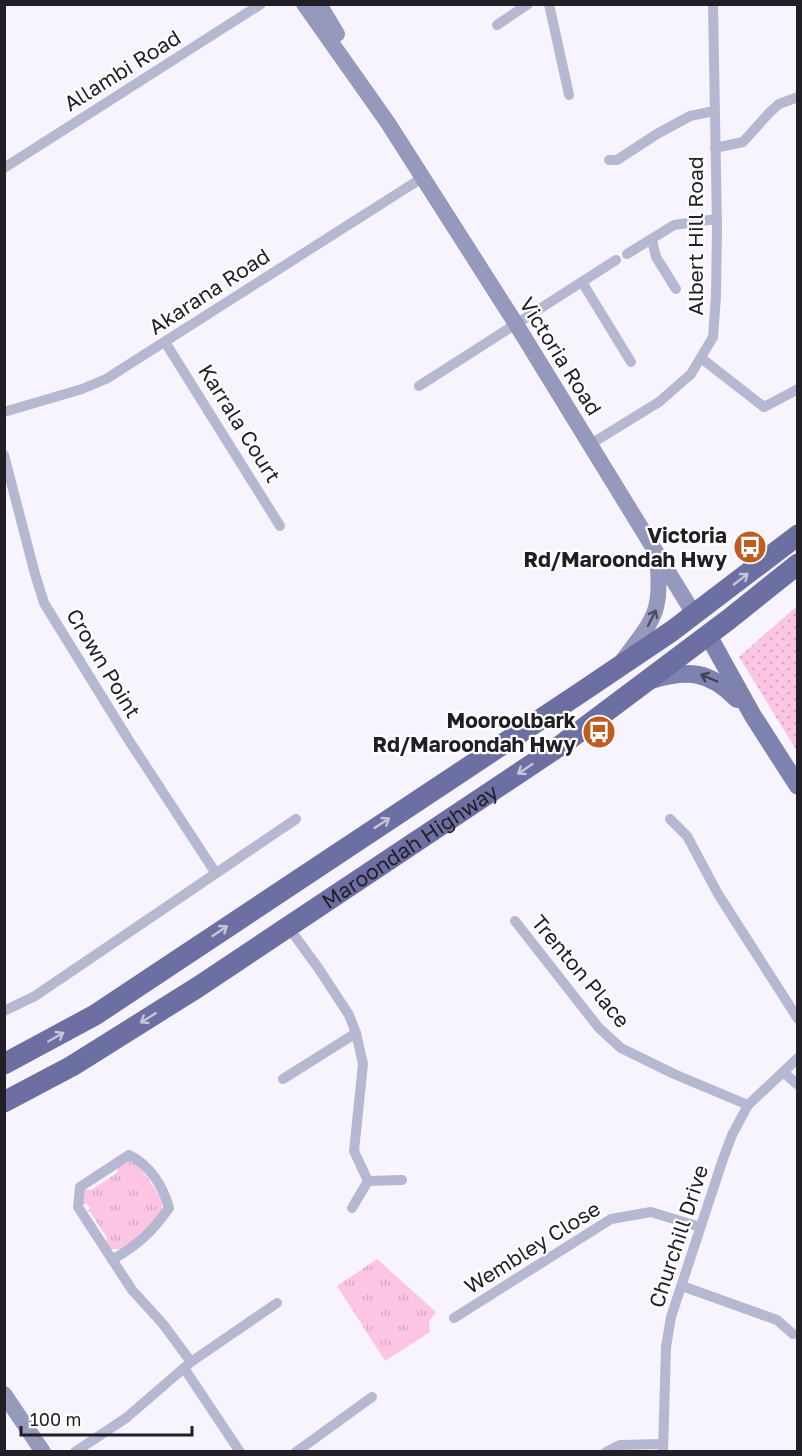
<svg xmlns="http://www.w3.org/2000/svg" width="802" height="1456" font-family="'Golos Text',sans-serif">
	<defs>
		<pattern id="grass-dots" width="8" height="8" patternUnits="userSpaceOnUse" patternTransform="scale(1.5)"><rect width="8" height="8" fill="#fbc5e3"/><path d="M2 2h.1M6 6h.1" fill="none" stroke="#d7a9c3" stroke-width="1.8" stroke-linecap="round"/></pattern>
		<pattern id="park-tufts" width="24" height="20" patternUnits="userSpaceOnUse" patternTransform="scale(1.5)"><rect width="24" height="20" fill="#fbc5e3"/><path d="M3 7l-1-3M5 7V3M7 7l1-3M15 17l-1-3M17 17v-4M19 17l1-3" fill="none" stroke="#d7a9c3"/></pattern>
	</defs>
	<rect width="100%" height="100%" fill="#f8f4fe"/>
	<polygon fill="url(#grass-dots)" points="797,606 797,751 739,657"/>
	<g fill="url(#park-tufts)">
		<path d="M 129,1161 C 139,1164 145,1174 151,1183 C 156,1190 161,1196 162,1204 C 165,1226 135,1239 120,1249 L 111,1249 L 105,1244 L 107,1238 L 90,1212 L 87,1212 L 90,1208 L 87,1204 L 80,1205 L 85,1189 L 91,1190 L 117,1173 L 118,1167 Z"/>
		<polygon points="377,1259 436,1312 429,1321 430,1332 385,1361 337,1286"/>
	</g>
	<g fill="none" stroke-linecap="round" stroke-linejoin="round">
		<g stroke="#b5b8d0" stroke-width="10">
			<polyline points="549,4 569,95"/>
			<polyline points="497,25 528,4"/>
			<polyline points="715,148 743,142 770,112 779,104 798,97"/>
			<polyline points="609,160 617,160 657,134 690,116 714,111"/>
			<polyline points="4,168 261,4"/>
			<polyline points="652,240 656,257 676,289"/>
			<polyline points="627,254 674,225 716,219"/>
			<polyline points="582,282 631,362"/>
			<polyline points="165,342 280,526"/>
			<polyline points="701,358 764,407 798,389"/>
			<polyline points="419,386 616,260"/>
			<polyline points="4,412 82,389 106,379 422,178"/>
			<polyline points="589,445 659,402 691,374 713,337 716,296 717,227 713,4"/>
			<polyline points="4,455 35,574 44,603 128,739 215,872"/>
			<polyline points="670,819 687,836 718,894 798,1019"/>
			<polyline points="515,921 599,1028 621,1048 674,1074 748,1105"/>
			<polyline points="289,928 319,969 349,1015 356,1033 363,1064 354,1151 368,1181 402,1180"/>
			<polyline points="4,1011 35,996 296,819"/>
			<polyline points="783,1072 798,1085"/>
			<polyline points="283,1079 356,1033"/>
			<polyline points="352,1208 368,1181"/>
			<path d="M 112,1260 C 139,1244 151,1233 169,1208 C 163,1186 150,1165 129,1155 L 80,1187 L 78,1207 L 132,1290 L 163,1324 L 191,1362"/>
			<polyline points="682,1286 777,1320 793,1334"/>
			<polyline points="454,1318 611,1219 651,1212 700,1227"/>
			<polyline points="184,1368 240,1452"/>
			<polyline points="75,1452 126,1418 191,1362 277,1303"/>
			<polyline points="296,1452 372,1397"/>
			<polyline points="606,1452 620,1445 663,1444"/>
			<polyline points="663,1452 666,1347 671,1317 723,1159 732,1135 748,1105 798,1058"/>
		</g>
		<g stroke="#9599bc" stroke-width="16">
			<polyline points="304,4 388,123 516,324 694,614"/>
			<polyline points="319,4 337,34"/>
			<path d="M 623,660 C 654,619 663,612 657,558"/>
			<polyline points="4,1394 43,1452"/>
		</g>
		<g stroke="#7e82ae" stroke-width="18">
			<polyline points="708,635 753,716 798,786"/>
			<path d="M 651,680 C 688,669 710,671 737,699"/>
		</g>
		<g stroke="#6b6fa1" stroke-width="21">
			<polyline points="4,1064 95,1015 583,691 672,631 798,535"/>
			<path id="s1" d="M 4,1102 L 72,1066 L 198,987 L 564,743 L 728,620 L 798,564"/>
		</g>
	</g>
	<defs><path id="oneway-shaft" d="M-6 0H5M1.5-3L5.5 0L1.5 3" fill="none" stroke-width="1.6" stroke-linecap="round" stroke-linejoin="round" transform="scale(1.5)"/></defs>
	<g stroke="#c4c5d9">
		<use href="#oneway-shaft" transform="translate(741 579) rotate(-38)"/>
		<use href="#oneway-shaft" transform="translate(525 769) rotate(146)"/>
		<use href="#oneway-shaft" transform="translate(382 823) rotate(-33)"/>
		<use href="#oneway-shaft" transform="translate(220 931) rotate(-34)"/>
		<use href="#oneway-shaft" transform="translate(148 1018) rotate(148)"/>
		<use href="#oneway-shaft" transform="translate(56 1037) rotate(-30)"/>
	</g>
	<use stroke="#4f5061" href="#oneway-shaft" transform="translate(652 618) rotate(-63)"/>
	<use stroke="#424255" href="#oneway-shaft" transform="translate(709 678) rotate(-157)"/>
	<defs>
		<symbol id="bus-disc" viewBox="-11 -11 22 22"><circle r="9.5" fill="#bf5d20" stroke="#fff"/><path d="M-5-6H5V4H4V6H2V4H-2V6H-4V4H-5ZM-3.5-4V0h7V-4ZM-3.5 1.2v1.5H-2V1.2ZM2 1.2v1.5H3.5V1.2Z" fill="#fff"/></symbol>
	</defs>
	<g fill-rule="evenodd">
		<use href="#bus-disc" x="731" y="528" width="38" height="38"/>
		<use href="#bus-disc" x="580" y="713" width="38" height="38"/>
	</g>
	<g text-anchor="middle" dominant-baseline="central" stroke-width="4.5" stroke-linejoin="round" paint-order="stroke">
		<g font-size="21" fill="#211f25" stroke="#fff">
			<text transform="translate(122 70) rotate(-32)">Allambi Road</text>
			<text transform="translate(695 236) rotate(-90)">Albert Hill Road</text>
			<text transform="translate(209 291) rotate(-33)">Akarana Road</text>
			<text transform="translate(561 356) rotate(58)">Victoria Road</text>
			<text transform="translate(240 423) rotate(58)">Karrala Court</text>
			<text transform="translate(104 663) rotate(59)">Crown Point</text>
			<text stroke="none"><textPath href="#s1" startOffset="480">Maroondah Highway</textPath></text>
			<text transform="translate(581 971) rotate(50)">Trenton Place</text>
			<text transform="translate(678 1236) rotate(-72)">Churchill Drive</text>
			<text transform="translate(532 1247) rotate(-32)">Wembley Close</text>
		</g>
		<g font-size="21" font-weight="bold" fill="#211f25" stroke="#fff" text-anchor="end">
			<text x="727" y="535">Victoria<tspan x="727" dy="24">Rd/Maroondah Hwy</tspan></text>
			<text x="576" y="720">Mooroolbark<tspan x="576" dy="24">Rd/Maroondah Hwy</tspan></text>
		</g>
	</g>
	<rect width="802" height="1456" fill="none" stroke="#211f25" stroke-width="12"/>
	<path d="M21 1426v9h171v-9" fill="none" stroke="#211f25" stroke-width="3"/>
	<text x="30" y="1426" font-size="18" fill="#211f25" stroke="#ffffff" stroke-width="4.5" paint-order="stroke">100 m</text>
</svg>
